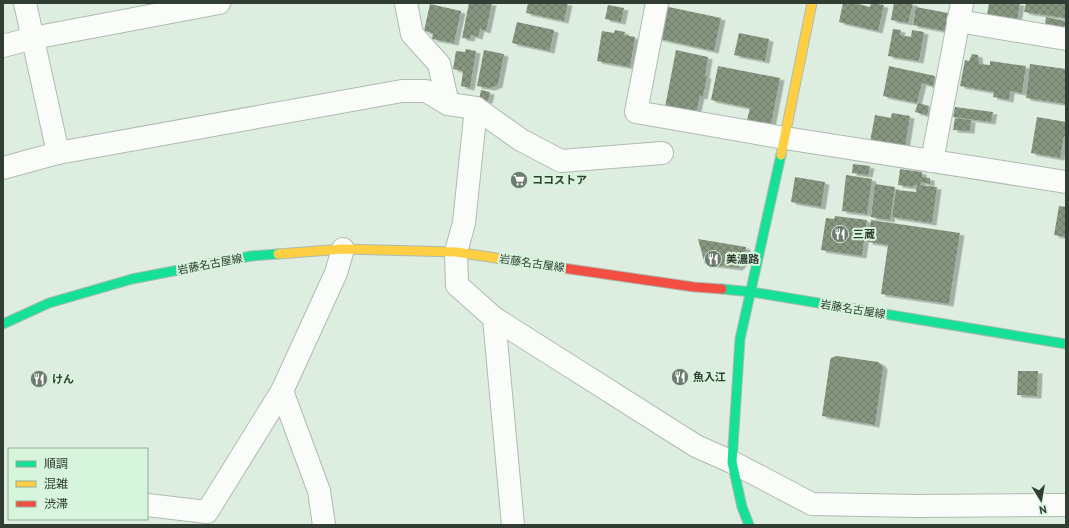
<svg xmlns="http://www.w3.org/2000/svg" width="1069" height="528" font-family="'PT Sans','Noto Sans JP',sans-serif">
	<defs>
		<pattern id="building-cross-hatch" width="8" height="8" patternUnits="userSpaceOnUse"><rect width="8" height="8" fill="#879581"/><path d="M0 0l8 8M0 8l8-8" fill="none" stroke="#6f7b6a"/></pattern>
		<filter id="shadow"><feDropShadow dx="4.5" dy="2.5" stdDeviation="0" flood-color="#0004"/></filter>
	</defs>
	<rect width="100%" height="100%" fill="#ddeee0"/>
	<g fill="url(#building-cross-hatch)" filter="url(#shadow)">
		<polygon points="469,3 492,3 486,31 480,29 478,37 471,35 470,39 462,38"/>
		<polygon points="528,3 568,3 564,21 526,13"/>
		<polygon points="843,3 854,3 870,7 871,3 884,5 878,31 839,22"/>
		<polygon points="894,3 913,3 908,23 891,20"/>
		<polygon points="989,3 1020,3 1017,21 987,16"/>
		<polygon points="1026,3 1066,3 1065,18 1024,12"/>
		<polygon points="430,4 461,11 454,43 432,39 433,33 424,31"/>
		<polygon points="608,5 624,8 621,22 605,19"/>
		<polygon points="664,6 721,18 714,51 656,38"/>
		<polygon points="916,7 948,13 945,31 913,25"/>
		<polygon points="1046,17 1066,21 1064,28 1045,25"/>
		<polygon points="517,22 554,30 550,51 512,43"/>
		<polygon points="893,29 901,30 900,35 911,37 912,30 924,32 919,61 888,56"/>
		<polygon points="615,30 625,32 624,35 635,37 630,67 597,61 602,31 614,33"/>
		<polygon points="739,33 769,39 765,61 734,55"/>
		<polygon points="466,49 476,51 470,88 461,86 463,71 453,69 456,51 465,52"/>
		<polygon points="484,50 504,54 498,85 491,88 477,86"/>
		<polygon points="676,50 708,57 705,76 707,76 703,97 700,96 696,113 665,107"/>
		<polygon points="972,54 978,55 979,64 990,65 990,61 1026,66 1022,93 1010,91 1009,100 993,97 994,92 960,86 965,60 969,61"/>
		<polygon points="1030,64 1066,69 1066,104 1026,98"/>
		<polygon points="718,66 780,78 771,125 747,120 750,108 711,100"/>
		<polygon points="889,66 935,76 933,86 922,83 917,103 883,96"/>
		<polygon points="481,90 490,92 488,101 479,100"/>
		<polygon points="918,103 929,106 927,115 915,112"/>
		<polygon points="955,107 993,112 991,122 953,117"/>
		<polygon points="892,113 910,116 905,147 870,142 875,115 891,118"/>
		<polygon points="1037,117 1066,122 1066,136 1064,136 1060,158 1031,153"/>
		<polygon points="955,118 971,120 970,131 953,130"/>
		<polygon points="853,164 870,166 868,175 852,173"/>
		<polygon points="900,169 922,172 922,177 930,178 930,184 921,182 920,185 937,187 932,223 892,217 896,190 916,192 917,185 914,185 913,187 898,185"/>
		<polygon points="846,175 872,179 867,214 842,211"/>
		<polygon points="795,177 825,182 821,207 791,202"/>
		<polygon points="875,184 895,187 890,220 871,217"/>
		<polygon points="1059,206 1066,207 1066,237 1054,235"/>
		<polygon points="835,216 867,220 862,256 821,250 826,218 834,219"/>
		<polygon points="871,220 960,233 949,304 881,294 888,245 868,242"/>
		<polygon points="698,239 746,247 744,262 738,268 705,264"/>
		<polygon points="837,356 878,362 882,365 883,368 875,425 822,416 830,361 831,358"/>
		<polygon points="1018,371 1038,371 1037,396 1017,395"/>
	</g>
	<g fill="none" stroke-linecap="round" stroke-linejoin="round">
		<defs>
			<g id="street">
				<polyline points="25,3 58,153"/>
				<polyline points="406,3 412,34 439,64 448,104"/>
				<polyline points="657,3 636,112 785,138 1066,182"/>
				<polyline points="958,21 1066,39"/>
				<polyline points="3,46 33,38 219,3"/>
				<polyline points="476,108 464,223 456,252 457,285 494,318 513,525"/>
				<polyline points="932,161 962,3"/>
				<polyline points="3,168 58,153 402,91 426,91 448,104 476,108 521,140 561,161 662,153"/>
				<polyline points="494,318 696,446 732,462 812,504 917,506 1066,505"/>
				<polyline points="282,391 319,491 324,525"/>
				<polyline points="147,505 207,512 282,391 336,273 343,249"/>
			</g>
			<g id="fast">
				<polyline points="722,289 752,292 1066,344"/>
				<polyline points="3,324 49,303 132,279 251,256 278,254"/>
				<polyline points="749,525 742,507 732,462 740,339 781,155"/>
			</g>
			<g id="slow">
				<polyline points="781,155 812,3"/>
				<polyline points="278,254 343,249 456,252 542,265"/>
			</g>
			<polyline id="jam" points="542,265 694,287 722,289"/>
		</defs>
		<use href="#street" stroke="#aebbb1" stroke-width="24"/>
		<use href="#fast" stroke="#aebbb1" stroke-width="11"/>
		<use href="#slow" stroke="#aebbb1" stroke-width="11"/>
		<use href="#jam" stroke="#aebbb1" stroke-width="11"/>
		<use href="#street" stroke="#fafcfa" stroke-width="22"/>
		<use href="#fast" stroke="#16e098" stroke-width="9"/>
		<use href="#slow" stroke="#ffcf43" stroke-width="9"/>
		<use href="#jam" stroke="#f24e42" stroke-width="9"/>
	</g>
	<defs>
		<symbol id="supermarket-disc" viewBox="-11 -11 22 22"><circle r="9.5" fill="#6d7b70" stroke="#d7f4dc"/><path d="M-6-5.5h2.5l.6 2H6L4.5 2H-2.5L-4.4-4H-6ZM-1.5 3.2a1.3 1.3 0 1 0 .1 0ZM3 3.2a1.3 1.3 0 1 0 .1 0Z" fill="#fff"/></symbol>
		<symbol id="restaurant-disc" viewBox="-11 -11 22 22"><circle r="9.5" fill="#6d7b70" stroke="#d7f4dc"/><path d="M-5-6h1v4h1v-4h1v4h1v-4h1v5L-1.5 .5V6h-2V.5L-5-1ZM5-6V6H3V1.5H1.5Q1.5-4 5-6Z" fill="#fff"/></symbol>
	</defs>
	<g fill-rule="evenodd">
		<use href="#supermarket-disc" x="509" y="170" width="20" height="20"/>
		<use href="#restaurant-disc" x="830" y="224" width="20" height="20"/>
		<use href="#restaurant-disc" x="703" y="249" width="20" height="20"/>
		<use href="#restaurant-disc" x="670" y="367" width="20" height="20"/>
		<use href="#restaurant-disc" x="29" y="369" width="20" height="20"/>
	</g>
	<g text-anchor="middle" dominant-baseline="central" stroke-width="4" stroke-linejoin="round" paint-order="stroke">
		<g font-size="11" font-weight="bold" fill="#313d33" stroke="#d7f4dc" text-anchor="start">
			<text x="532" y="180">ココストア</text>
			<text x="853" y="234">三蔵</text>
			<text x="726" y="259">美濃路</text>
			<text x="693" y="377">魚入江</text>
			<text x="52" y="379">けん</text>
		</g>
		<g font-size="11" fill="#313d33" stroke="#d7f4dc">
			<text transform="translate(532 263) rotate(8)">岩藤名古屋線</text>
			<text transform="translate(210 264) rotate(-11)">岩藤名古屋線</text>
			<text transform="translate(853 309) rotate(9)">岩藤名古屋線</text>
		</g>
	</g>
	<rect width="1069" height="528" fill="none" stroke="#313d33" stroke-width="8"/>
	<rect x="8" y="448" width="140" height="72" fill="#d7f4dc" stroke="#95ab98"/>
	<rect x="16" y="461" width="20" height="6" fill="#16e098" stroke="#95ab98"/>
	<text x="44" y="468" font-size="12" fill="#313d33">順調</text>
	<rect x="16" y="481" width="20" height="6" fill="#ffcf43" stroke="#95ab98"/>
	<text x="44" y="488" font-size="12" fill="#313d33">混雑</text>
	<rect x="16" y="501" width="20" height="6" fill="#f24e42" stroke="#95ab98"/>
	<text x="44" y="508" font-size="12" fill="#313d33">渋滞</text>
	<g transform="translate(1041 500) rotate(169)" stroke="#d7f4dc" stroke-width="3" paint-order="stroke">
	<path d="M0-3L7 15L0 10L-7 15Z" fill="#313d33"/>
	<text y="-6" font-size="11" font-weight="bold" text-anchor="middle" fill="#313d33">N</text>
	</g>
</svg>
